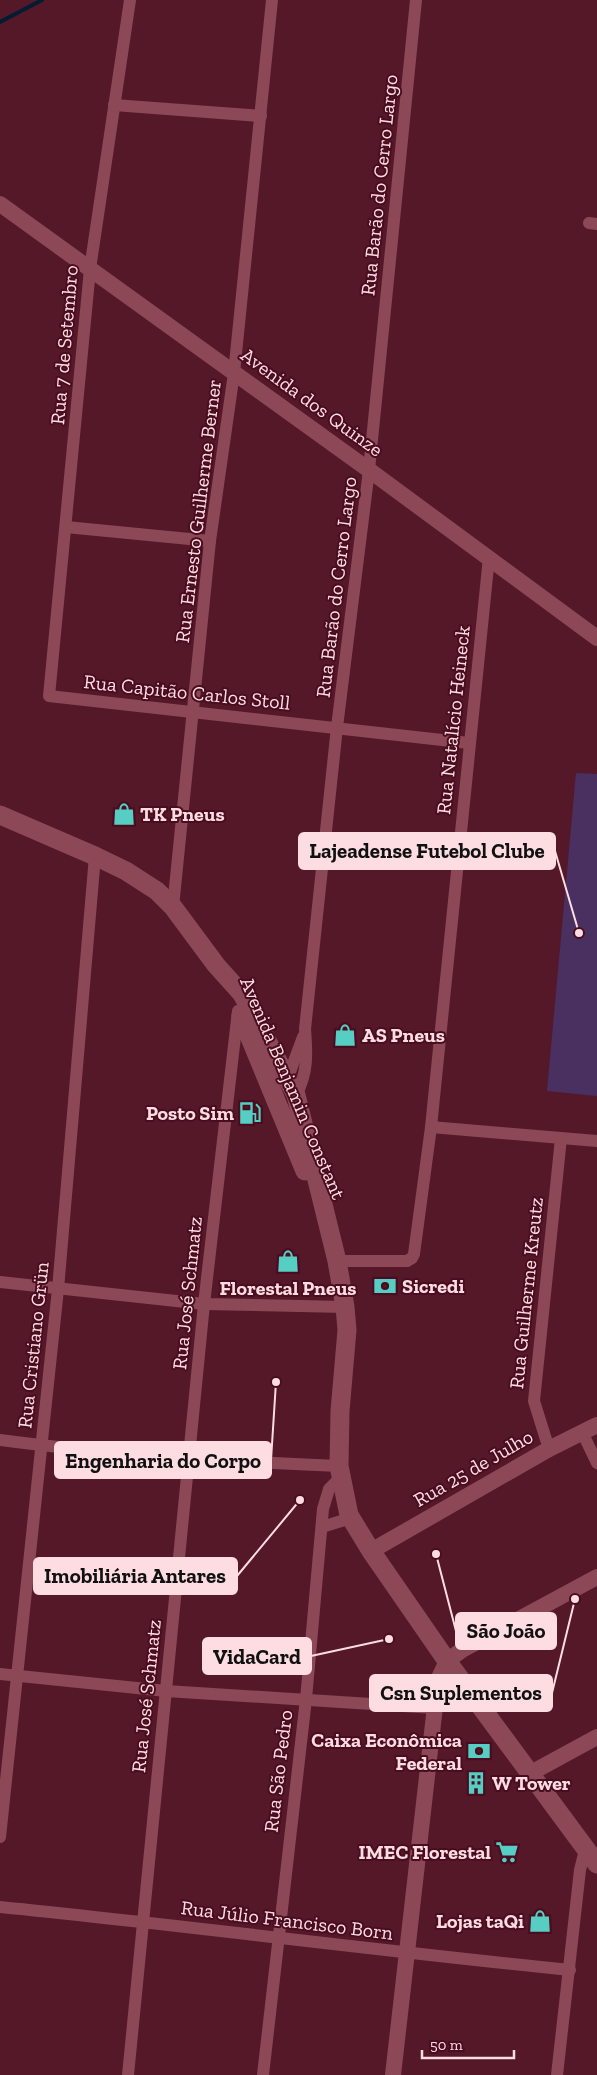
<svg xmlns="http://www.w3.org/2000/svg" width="597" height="2075" font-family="'Zilla Slab',serif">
	<rect width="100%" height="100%" fill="#551829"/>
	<polygon fill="#493060" points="576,773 597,774 597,1096 547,1091"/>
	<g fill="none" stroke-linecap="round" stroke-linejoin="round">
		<polyline stroke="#011c33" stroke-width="4" points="0,22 42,0"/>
		<g stroke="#8c4857" stroke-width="12">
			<polyline points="130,0 90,269 49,696 469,743"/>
			<polyline points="114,105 261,116"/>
			<polyline points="589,223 597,224"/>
			<polyline points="66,527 210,541"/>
			<polyline points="173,907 210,541 234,373 272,0"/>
			<polyline points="287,1080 303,1037"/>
			<path d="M 296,1095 C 308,1073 307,1054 305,1029 L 337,727 L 369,470 L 416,0"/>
			<polyline points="431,1127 597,1141"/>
			<polyline points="337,1261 407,1261 412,1258 414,1254 431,1127 489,557"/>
			<polyline points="0,1282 204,1304 345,1307"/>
			<polyline points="582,1432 597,1463"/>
			<path d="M 0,1440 C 112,1455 226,1461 339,1466"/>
			<polyline points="549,1449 534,1401 561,1138"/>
			<polyline points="322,1527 351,1518"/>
			<polyline points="0,1674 166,1691 434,1708"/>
			<polyline points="0,1837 58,1289 95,856"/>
			<path d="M 0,1907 C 190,1926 380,1951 570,1970"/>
			<polyline points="128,2075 204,1304 238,1011"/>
			<polyline points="263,2075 306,1699 323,1509 329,1489 341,1477"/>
			<polyline points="557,2075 580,1870 585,1850"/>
		</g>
		<g stroke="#8c4857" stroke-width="16">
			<polyline points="0,204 369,470 597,638"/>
			<polyline points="371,1551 549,1449 597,1425"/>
			<polyline points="529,1774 597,1737"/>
			<polyline points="393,2075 438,1680 447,1661 462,1650 597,1577"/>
		</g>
		<g stroke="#8c4857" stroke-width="19">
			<polyline points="0,815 95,856 126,871 157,891 173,907 216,965 242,994 296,1095 337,1261 345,1307 347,1330 340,1411 339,1466 349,1515 371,1551 447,1661 597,1864"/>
			<polyline points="241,1016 305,1171"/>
		</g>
	</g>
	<defs>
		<symbol id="shop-bare" viewBox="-9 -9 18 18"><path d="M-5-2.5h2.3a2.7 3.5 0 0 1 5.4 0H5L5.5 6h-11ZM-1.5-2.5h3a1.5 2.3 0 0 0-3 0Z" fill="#56cec3" stroke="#4a0c1f" stroke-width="2.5" paint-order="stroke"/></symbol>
		<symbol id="fuel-bare" viewBox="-9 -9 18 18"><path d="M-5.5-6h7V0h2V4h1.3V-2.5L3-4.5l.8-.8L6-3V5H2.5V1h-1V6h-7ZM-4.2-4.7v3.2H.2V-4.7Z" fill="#56cec3" stroke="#4a0c1f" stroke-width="2.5" paint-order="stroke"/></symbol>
		<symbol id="bank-bare" viewBox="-9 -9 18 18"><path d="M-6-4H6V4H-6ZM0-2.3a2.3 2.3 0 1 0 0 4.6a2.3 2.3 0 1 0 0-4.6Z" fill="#56cec3" stroke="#4a0c1f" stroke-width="2.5" paint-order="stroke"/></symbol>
		<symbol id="building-bare" viewBox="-9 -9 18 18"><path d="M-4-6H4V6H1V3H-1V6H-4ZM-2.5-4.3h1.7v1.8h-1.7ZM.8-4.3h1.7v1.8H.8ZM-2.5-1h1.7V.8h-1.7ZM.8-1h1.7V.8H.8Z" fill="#56cec3" stroke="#4a0c1f" stroke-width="2.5" paint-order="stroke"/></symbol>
		<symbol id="supermarket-bare" viewBox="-9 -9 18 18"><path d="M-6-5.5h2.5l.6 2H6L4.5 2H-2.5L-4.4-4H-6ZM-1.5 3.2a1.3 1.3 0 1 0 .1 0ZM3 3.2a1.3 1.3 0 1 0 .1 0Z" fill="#56cec3" stroke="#4a0c1f" stroke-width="2.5" paint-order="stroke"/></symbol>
	</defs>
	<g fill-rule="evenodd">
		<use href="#shop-bare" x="108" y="798" width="32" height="32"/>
		<use href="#shop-bare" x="329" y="1019" width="32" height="32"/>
		<use href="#fuel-bare" x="234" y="1097" width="32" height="32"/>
		<use href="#shop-bare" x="272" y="1245" width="32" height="32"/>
		<use href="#bank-bare" x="369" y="1270" width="32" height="32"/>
		<use href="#bank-bare" x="463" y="1735" width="32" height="32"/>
		<use href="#building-bare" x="460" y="1767" width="32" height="32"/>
		<use href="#supermarket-bare" x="491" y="1836" width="32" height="32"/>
		<use href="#shop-bare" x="524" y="1905" width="32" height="32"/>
	</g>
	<g text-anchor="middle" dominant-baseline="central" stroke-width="4" stroke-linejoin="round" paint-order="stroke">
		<g font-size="20" fill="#fedde2" stroke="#4a0c1f">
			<text transform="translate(379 185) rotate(-84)">Rua Barão do Cerro Largo</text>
			<text transform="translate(64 345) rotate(-85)">Rua 7 de Setembro</text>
			<text transform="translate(312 402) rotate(36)">Avenida dos Quinze</text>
			<text transform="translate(198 511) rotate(-83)">Rua Ernesto Guilherme Berner</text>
			<text transform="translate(336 587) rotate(-83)">Rua Barão do Cerro Largo</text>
			<text transform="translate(187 692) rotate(6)">Rua Capitão Carlos Stoll</text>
			<text transform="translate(453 720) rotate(-84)">Rua Natalício Heineck</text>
			<text transform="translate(293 1088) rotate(67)">Avenida Benjamin Constant</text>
			<text transform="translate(187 1293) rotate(-84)">Rua José Schmatz</text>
			<text transform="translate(526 1293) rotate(-84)">Rua Guilherme Kreutz</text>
			<text transform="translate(33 1345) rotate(-84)">Rua Cristiano Grün</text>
			<text transform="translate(473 1468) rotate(-30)">Rua 25 de Julho</text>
			<text transform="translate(146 1696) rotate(-84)">Rua José Schmatz</text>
			<text transform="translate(278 1771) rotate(-83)">Rua São Pedro</text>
			<text transform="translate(287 1920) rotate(7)">Rua Júlio Francisco Born</text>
		</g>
		<g font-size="20" font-weight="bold" fill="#fedde2" stroke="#4a0c1f" text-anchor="start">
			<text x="140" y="814">TK Pneus</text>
			<text x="362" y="1035">AS Pneus</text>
			<text x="234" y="1113" text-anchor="end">Posto Sim</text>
			<text x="402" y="1286">Sicredi</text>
			<text x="288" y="1288" text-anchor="middle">Florestal Pneus</text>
			<text x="462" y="1740" text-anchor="end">Caixa Econômica<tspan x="462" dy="23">Federal</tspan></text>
			<text x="492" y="1783">W Tower</text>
			<text x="491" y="1852" text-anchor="end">IMEC Florestal</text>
			<text x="524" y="1921" text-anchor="end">Lojas taQi</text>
		</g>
	</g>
	<path fill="none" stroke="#fedde2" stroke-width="2" d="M579 933L555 851M276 1382L271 1460M300 1500L237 1576M436 1554L456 1631M389 1639L311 1656M575 1599L552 1693"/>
	<g fill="#fedde2" stroke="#4a0c1f" stroke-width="2">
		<circle cx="579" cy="933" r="5"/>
		<circle cx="276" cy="1382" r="5"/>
		<circle cx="300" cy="1500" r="5"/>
		<circle cx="436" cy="1554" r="5"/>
		<circle cx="389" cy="1639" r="5"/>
		<circle cx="575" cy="1599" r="5"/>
	</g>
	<g fill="#fedde2" stroke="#fedde2" stroke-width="2">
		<rect x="299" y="833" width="256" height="36" rx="5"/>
		<rect x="55" y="1442" width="216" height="36" rx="5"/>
		<rect x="34" y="1558" width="203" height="36" rx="5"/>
		<rect x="456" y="1613" width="100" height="36" rx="5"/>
		<rect x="203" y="1638" width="108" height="36" rx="5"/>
		<rect x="370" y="1675" width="182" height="36" rx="5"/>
	</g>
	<g font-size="21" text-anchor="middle" font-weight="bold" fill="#111">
		<text x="427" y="858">Lajeadense Futebol Clube</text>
		<text x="163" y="1468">Engenharia do Corpo</text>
		<text x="135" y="1583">Imobiliária Antares</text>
		<text x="506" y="1638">São João</text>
		<text x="257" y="1664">VidaCard</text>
		<text x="461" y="1700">Csn Suplementos</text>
	</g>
	<path d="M422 2050v8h92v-8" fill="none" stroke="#fedde2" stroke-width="2.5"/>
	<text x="430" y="2050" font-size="15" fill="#fedde2" stroke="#4a0c1f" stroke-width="4" paint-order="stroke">50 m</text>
</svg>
